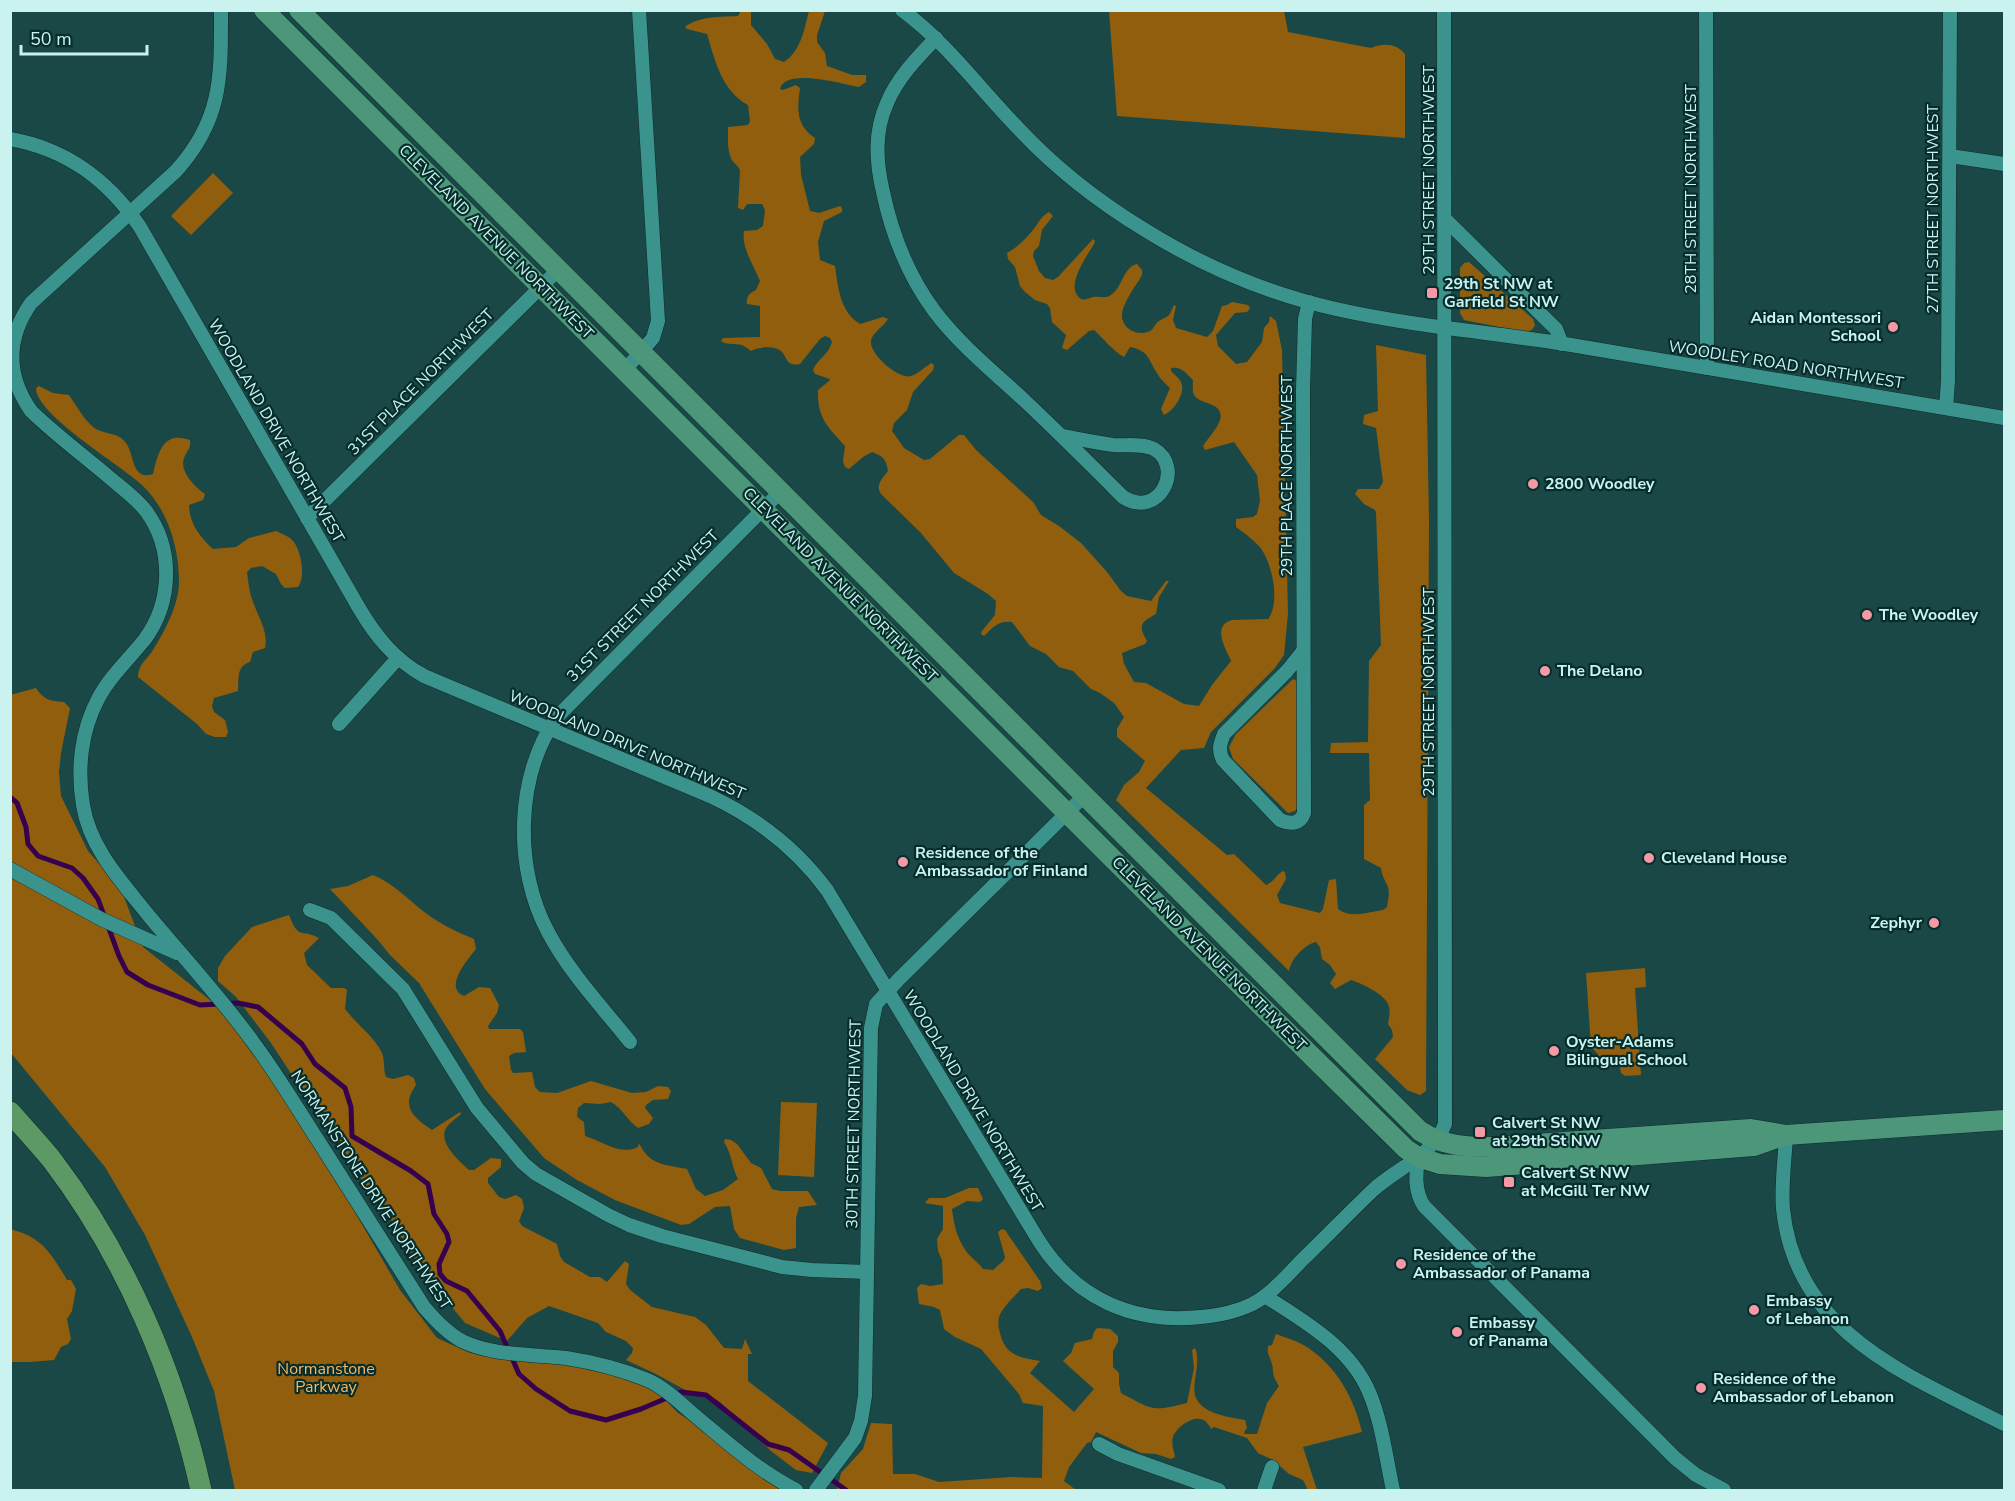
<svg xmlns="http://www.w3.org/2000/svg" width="2015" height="1501" font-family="'Nunito Sans',sans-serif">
	<rect width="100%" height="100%" fill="#1a4846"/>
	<g fill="#915e0e">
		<path d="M 741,11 L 751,11 L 751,25 L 767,44 L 775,59 L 784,62 C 801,51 804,30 809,11 L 825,11 L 817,35 L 817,42 L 825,53 L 827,66 L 852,75 L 866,75 L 866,82 L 859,87 C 843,84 785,67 780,89 L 783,90 L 796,85 L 800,88 C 797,110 796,125 815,138 L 814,144 L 800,157 L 801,175 L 810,211 L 819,213 L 840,206 L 842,208 L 842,212 L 824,221 L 818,242 L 820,260 L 835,266 C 838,287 840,312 860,324 L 883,317 L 888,319 C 883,327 872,333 871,341 C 869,354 899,380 911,376 C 918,374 925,367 931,363 L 934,365 L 933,370 L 913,392 L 907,410 L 894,423 L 892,431 L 904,448 L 924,460 L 930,459 L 959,435 L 964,435 L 976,450 L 1033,502 L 1041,515 L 1059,526 L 1081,543 L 1107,572 L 1121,591 L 1127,596 L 1151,601 L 1166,581 L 1169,581 L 1159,597 L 1156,614 C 1142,622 1137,624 1147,641 L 1145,644 L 1122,653 L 1124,664 L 1134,682 L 1146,683 L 1184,704 L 1199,706 L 1212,685 L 1231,661 C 1226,649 1211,626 1232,620 L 1268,619 C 1281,603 1272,559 1258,545 C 1251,538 1243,532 1236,527 L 1236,519 L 1253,517 L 1257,514 L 1260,501 L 1257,475 L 1234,442 L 1205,450 L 1203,446 C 1208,438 1217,429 1220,420 C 1225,402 1200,405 1194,395 C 1192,391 1193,384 1193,380 C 1186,373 1181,366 1171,368 L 1171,371 C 1174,374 1179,378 1181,382 C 1186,393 1174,411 1164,415 L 1161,409 L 1170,388 C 1165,383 1160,379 1157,373 C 1148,360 1150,351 1130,347 L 1124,357 C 1114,352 1103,338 1094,330 L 1089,331 L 1067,350 L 1062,348 L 1066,335 L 1052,322 L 1050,308 L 1047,304 L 1035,300 L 1025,292 L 1020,286 L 1015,267 L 1008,259 L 1007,253 C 1019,246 1028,237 1036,226 C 1040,220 1042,216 1049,212 L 1053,216 L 1042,230 L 1039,246 L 1034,251 L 1033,256 L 1039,271 L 1045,278 L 1053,280 L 1058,277 L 1093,239 L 1095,241 L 1094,244 C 1087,256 1068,282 1077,295 C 1081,302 1087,299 1093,297 C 1099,296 1106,299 1111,295 C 1123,287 1123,267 1137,264 L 1142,270 L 1142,275 C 1136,286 1122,303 1122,316 C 1122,329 1138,337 1150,331 C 1154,329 1155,323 1159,321 C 1170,315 1168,318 1174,305 L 1176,306 L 1173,320 L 1176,328 L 1207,337 L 1213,331 L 1222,306 L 1227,305 L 1232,302 L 1248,305 L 1250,308 L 1247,312 L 1235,313 L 1216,335 L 1218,346 L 1236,364 L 1247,362 L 1262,342 L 1264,328 L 1269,322 L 1270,316 L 1276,321 L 1282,350 L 1288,614 L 1284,655 L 1275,668 L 1211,732 L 1204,748 L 1181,750 L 1146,788 L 1227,855 L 1234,854 L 1266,885 C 1274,882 1276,875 1283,871 L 1285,872 L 1286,879 L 1277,895 L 1280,903 L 1320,913 L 1323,909 L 1329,880 L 1336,879 L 1338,909 C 1351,919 1368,912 1383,910 L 1387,907 C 1388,901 1390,893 1388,887 C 1385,880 1382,876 1381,868 L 1364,859 L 1364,805 L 1370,800 L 1369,753 L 1330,753 L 1331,743 L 1368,742 L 1369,661 L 1381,645 L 1376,513 L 1375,510 L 1364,504 L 1355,494 L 1358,489 L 1379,489 L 1383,482 L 1376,428 L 1363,424 L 1364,415 L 1378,411 L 1376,345 L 1426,355 L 1429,521 L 1426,1091 L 1420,1095 L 1407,1090 L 1375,1059 L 1393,1037 L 1392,1030 L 1388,1024 C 1389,1018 1391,1010 1388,1004 C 1384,994 1361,983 1351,980 L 1335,989 L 1330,983 L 1336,974 L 1330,965 L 1322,959 L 1320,947 L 1316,942 C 1304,945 1291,959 1289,971 L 1116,800 L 1124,785 L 1139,772 L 1145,761 L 1117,737 L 1117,729 L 1124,717 L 1114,703 L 1100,693 L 1091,689 L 1073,671 L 1059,667 L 1046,654 L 1030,646 L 1012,622 C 999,620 993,627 984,636 L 981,634 L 982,631 L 995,615 L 996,601 L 988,594 L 954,573 L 921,533 L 881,494 C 875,485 882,479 888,471 C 886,459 883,456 872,452 L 863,457 L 849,469 L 845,467 L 843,461 L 845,446 C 828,427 817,418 818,390 L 829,381 L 830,379 L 815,374 L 813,370 C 817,359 828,356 832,342 L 830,338 L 825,336 L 820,339 L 800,364 C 786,367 788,358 781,351 C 774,345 758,347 751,351 C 738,339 732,348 721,341 L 723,338 L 760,337 L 760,306 L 747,304 C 746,296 750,293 756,290 L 760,281 C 754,266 741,247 744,231 L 757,230 L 763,226 L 765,210 L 762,204 L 747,204 L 743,210 L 738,208 L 740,170 C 737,164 733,163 731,158 C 727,149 728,137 728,127 L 748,125 L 750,121 L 748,105 C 722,91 715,61 707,34 L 687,29 L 685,27 C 698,16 722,17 738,16 Z"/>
		<path d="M 1109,11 L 1284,11 L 1288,32 L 1371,48 C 1384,43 1396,43 1405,54 L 1405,138 L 1117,116 Z"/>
		<polygon points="213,173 233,193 191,235 171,216"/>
		<polygon points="1469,262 1533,319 1535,325 1532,330 1525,332 1464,320 1460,313 1460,268 1464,263"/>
		<path d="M 39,386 L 53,393 L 69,395 C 76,405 83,418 92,426 C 101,435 118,431 126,443 C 135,455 131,481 153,474 C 156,462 160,440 175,438 C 180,437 186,439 190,440 C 191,449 187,450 184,458 C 179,471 195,487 205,494 L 203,500 L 189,505 C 189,523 200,537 213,549 L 236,547 L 249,538 L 276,531 C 282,534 289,536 293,541 C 301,550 306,577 298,587 L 285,588 L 281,584 L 276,574 L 262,566 L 251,568 L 247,572 C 248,580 249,589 251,596 C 256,614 269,630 265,648 L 253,652 L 250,662 C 236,666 239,679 238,691 L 214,698 L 212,706 L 214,712 L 225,720 L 228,732 L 226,737 L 215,737 L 206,734 L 197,724 L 138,677 C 139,663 146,661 153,650 C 165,631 179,604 179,582 C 179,547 168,510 142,485 C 121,465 36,415 36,388 Z"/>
		<polygon points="1293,679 1297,681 1298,807 1295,811 1288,813 1233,759 1229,747 1236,734"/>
		<path d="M 36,688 C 44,700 50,701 64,702 L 70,708 L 61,753 L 59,772 L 61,796 L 88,851 L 121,889 L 143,947 L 220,1008 L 266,1070 L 338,1183 L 400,1290 L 437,1338 L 470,1353 L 588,1366 L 652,1386 L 678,1413 L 742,1452 L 793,1490 L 235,1490 L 214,1391 L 192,1337 L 145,1235 L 105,1167 L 11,1053 L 10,695 Z"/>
		<path d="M 373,875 C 394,883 409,901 427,914 C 442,925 457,932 474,939 L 476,949 C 468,959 443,988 464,996 L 479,987 L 490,988 L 499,1005 L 497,1013 L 488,1026 L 489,1029 L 520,1029 L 523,1032 L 526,1052 L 514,1053 L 509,1056 L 511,1070 L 513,1073 L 532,1072 L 535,1087 L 540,1092 L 557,1093 L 591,1081 L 632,1093 L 646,1092 L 658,1086 L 668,1087 L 671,1091 L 668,1099 L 653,1100 L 646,1105 L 645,1108 L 653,1118 L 649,1124 L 638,1128 C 627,1120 622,1108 611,1102 L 600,1104 L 584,1103 L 578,1108 L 577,1117 L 584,1122 L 585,1136 C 602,1141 620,1156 638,1147 L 639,1143 C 650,1166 664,1164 687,1169 L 696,1189 L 705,1196 L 723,1190 L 738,1179 C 731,1165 732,1154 724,1142 L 725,1139 L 731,1140 L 737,1144 L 751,1163 L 761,1168 L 772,1189 L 780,1191 L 808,1191 L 817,1205 L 799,1207 L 796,1218 L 796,1248 L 784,1250 L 740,1238 L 734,1229 L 730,1206 L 715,1207 L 689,1224 L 681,1225 L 615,1200 L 577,1180 L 544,1158 L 485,1089 L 419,983 L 390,955 L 377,939 L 330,889 L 348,886 Z"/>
		<path d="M 289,915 C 299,941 301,928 319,938 L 304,953 L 307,965 L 331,988 L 344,988 L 347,990 L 345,1009 C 357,1025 374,1036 382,1053 C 385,1061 383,1069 386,1077 L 393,1079 L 408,1075 L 414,1078 L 416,1085 C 400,1107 414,1118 432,1130 L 460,1112 L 461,1114 C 457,1118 449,1123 446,1128 C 438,1143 459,1161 469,1170 L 474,1170 L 491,1158 L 501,1159 L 501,1167 L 488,1178 L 488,1183 L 499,1197 L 505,1199 L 516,1195 L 522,1199 L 524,1208 L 519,1221 L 522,1226 L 557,1244 L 560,1256 L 564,1262 L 590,1277 L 600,1277 L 607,1282 L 625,1261 L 629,1264 L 626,1284 L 630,1290 L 652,1307 L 695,1317 L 706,1325 L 724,1348 L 742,1349 L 745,1339 L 752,1354 L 748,1354 L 748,1381 L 828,1443 L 812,1473 L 796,1470 L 771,1451 L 720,1402 L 706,1394 L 687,1391 L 656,1374 L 626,1360 L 632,1353 L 633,1348 L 626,1341 L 606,1332 L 598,1323 L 549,1306 L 527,1318 L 507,1341 L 465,1323 L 420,1268 L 390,1218 L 349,1162 L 271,1043 L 236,997 L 218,981 L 218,968 L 225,956 L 252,927 Z"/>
		<polygon points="1645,968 1646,987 1635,988 1641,1075 1625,1076 1621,1073 1620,1067 1607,1067 1598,1061 1598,1054 1591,1047 1586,973"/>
		<polygon points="781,1102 817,1103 814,1177 778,1175"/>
		<path d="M 969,1188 L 978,1188 L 983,1199 L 980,1202 L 967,1201 L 952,1209 C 954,1225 957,1238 966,1251 C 971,1258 978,1262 983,1269 L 993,1270 L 1004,1260 L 1005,1257 L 998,1232 L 1002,1229 L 1005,1230 L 1040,1281 L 1042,1288 L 1038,1291 L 1028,1288 L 1021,1289 C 1015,1296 1007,1303 1002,1311 C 998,1316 998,1323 999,1329 C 1004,1355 1017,1357 1040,1361 L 1030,1373 L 1074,1412 L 1094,1389 L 1063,1361 L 1071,1353 L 1075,1343 L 1092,1339 L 1094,1332 L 1097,1328 L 1110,1329 L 1118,1336 L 1118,1342 L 1113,1351 L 1113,1367 L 1119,1373 L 1119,1384 L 1121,1393 C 1153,1410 1151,1412 1187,1403 L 1194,1368 L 1192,1350 L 1195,1348 C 1198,1354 1197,1359 1197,1366 C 1196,1375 1193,1387 1195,1395 C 1200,1414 1229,1417 1245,1420 L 1247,1428 L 1244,1432 L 1245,1434 L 1257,1434 L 1267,1403 L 1279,1386 C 1270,1372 1275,1372 1271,1361 C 1269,1355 1267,1354 1268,1346 L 1272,1345 L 1276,1334 C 1286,1338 1298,1341 1307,1347 C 1337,1367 1354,1398 1362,1432 L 1303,1447 L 1317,1490 L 1308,1490 L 1303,1480 L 1289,1474 L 1273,1460 L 1258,1453 L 1247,1438 L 1214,1427 L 1211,1429 C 1211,1428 1206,1421 1205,1421 C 1195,1413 1176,1427 1173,1437 C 1171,1444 1174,1451 1175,1457 L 1171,1459 L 1156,1454 L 1141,1453 L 1096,1432 L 1091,1442 L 1087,1443 L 1069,1467 L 1064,1481 L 1076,1490 L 837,1490 L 841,1473 L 863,1449 L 871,1423 L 892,1424 L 893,1474 L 915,1474 L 939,1482 L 1012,1477 L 1042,1478 L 1043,1406 L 1023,1403 L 1019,1394 L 981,1349 L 955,1337 L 944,1329 L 940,1310 L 934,1307 L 919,1304 L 917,1288 L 921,1284 L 930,1286 L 943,1284 L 942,1260 L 938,1251 L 937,1239 L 943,1229 L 943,1206 L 925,1203 L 929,1198 L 945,1198 Z"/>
		<path d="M 10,1229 C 42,1237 51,1253 67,1280 L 71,1280 L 76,1289 L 72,1311 L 67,1319 L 71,1339 L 68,1344 L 61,1347 L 54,1360 L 30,1362 L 11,1362 Z"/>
	</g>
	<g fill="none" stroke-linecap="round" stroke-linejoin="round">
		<polyline stroke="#36004f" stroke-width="5" points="10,797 17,803 26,827 28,844 38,856 72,868 83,878 98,899 119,956 127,972 148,985 200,1005 238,1003 258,1007 302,1044 315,1064 345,1088 351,1107 352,1136 411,1171 428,1184 434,1214 447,1234 449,1242 439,1264 440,1274 446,1281 467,1291 500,1331 519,1374 536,1389 570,1411 606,1420 641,1409 681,1392 706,1395 768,1444 789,1450 846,1490"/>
		<defs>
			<g id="street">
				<path d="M 221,10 C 221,75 223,119 176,171 L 31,303 C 6,339 6,375 31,411 C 56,435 84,456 110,478 C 122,488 136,498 146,511 C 174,549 172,602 145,639 C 129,659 110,676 98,699 C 81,731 77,769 83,805 C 90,849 122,882 149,916 C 184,958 221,998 253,1042 C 277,1074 297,1108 319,1142 C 354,1197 389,1252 424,1307 C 435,1320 447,1333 462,1341 C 493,1356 532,1354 566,1358 C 592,1362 620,1369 645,1379 C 663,1386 679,1402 693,1414 C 727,1442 757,1470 796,1490"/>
				<path d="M 902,10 C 947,43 979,88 1017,127 C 1054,167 1099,202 1145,230 C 1203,266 1269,294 1336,309 C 1411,326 1489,332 1565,344 C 1712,368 1858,393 2004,418"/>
				<polyline points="1706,10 1707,368"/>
				<path d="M 936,38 C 917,58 898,77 887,103 C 874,132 876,162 883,192 C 892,235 909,277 935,312 C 961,346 995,373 1025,401 C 1059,433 1091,465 1123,497 C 1159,520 1185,467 1154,449 C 1142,443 1125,446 1113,445 C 1096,443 1079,439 1062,436"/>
				<path d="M 10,139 C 67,149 108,180 140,227 L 359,608 C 376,637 395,660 424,676 L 710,796 C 757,818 796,848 827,890 L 1039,1241 C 1076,1299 1133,1324 1201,1317 C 1223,1315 1247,1310 1265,1296 C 1278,1286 1290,1273 1301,1261 C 1325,1238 1348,1214 1372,1191 C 1395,1169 1433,1156 1445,1124 L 1444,10"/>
				<polyline points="1950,156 2004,164"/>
				<polyline points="1445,219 1556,329 1562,344"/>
				<polyline points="624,371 653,338 658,321 639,10"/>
				<polyline points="1946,408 1948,381 1950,10"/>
				<polyline points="307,518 558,270"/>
				<path d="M 1303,651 L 1287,671 L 1224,734 C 1220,744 1218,750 1223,760 L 1280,820 C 1290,824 1300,825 1304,813 L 1303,390 L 1305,319 L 1309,302"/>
				<polyline points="339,724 398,658"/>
				<polyline points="10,869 101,919 177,953"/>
				<polyline points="310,910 331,918 403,989 477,1108 523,1163 536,1174 608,1215 629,1225 662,1236 782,1267 812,1270 867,1272"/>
				<path d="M 630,1042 C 602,1007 569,972 548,932 C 514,869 515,776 557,717 L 780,492"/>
				<path d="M 1786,1135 C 1785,1159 1781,1185 1783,1209 C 1796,1334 1908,1375 2004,1424"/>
				<path d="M 1418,1157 C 1416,1174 1414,1191 1424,1206 L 1675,1458 L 1696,1475 L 1724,1490"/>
				<path d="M 1265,1296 C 1304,1321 1350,1347 1369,1392 C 1382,1422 1386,1458 1393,1490"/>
				<polyline points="1099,1444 1118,1454 1219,1490"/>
				<polyline points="816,1490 855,1438 861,1421 865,1396 871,1028 876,1004 899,979 1084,796"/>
				<polyline points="1264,1490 1272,1467"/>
			</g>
			<g id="secondary">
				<polyline points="264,10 1183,929 1406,1149 1418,1157 1440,1164 1486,1167 1754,1146 1783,1136"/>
				<path d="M 299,10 L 1420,1131 C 1443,1146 1466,1147 1493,1147 L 1751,1129 L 1786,1135 L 2004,1120"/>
			</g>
			<path id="primary" d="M 10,1112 C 24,1128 39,1144 52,1160 C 125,1256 175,1373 201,1490"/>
		</defs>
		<use href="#street" stroke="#102c2a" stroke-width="15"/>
		<use href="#secondary" stroke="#102c2a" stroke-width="21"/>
		<use href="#primary" stroke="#102c2a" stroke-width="22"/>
		<use href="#street" stroke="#3b938e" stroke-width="14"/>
		<use href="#secondary" stroke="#4c967a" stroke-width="20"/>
		<use href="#primary" stroke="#5d9965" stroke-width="21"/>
	</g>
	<g fill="#f49aa7" stroke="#062d2b" stroke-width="2">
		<rect x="1426" y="287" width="12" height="12" rx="3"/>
		<circle cx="1893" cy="327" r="6"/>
		<circle cx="1533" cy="484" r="6"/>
		<circle cx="1867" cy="615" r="6"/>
		<circle cx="1545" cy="671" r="6"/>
		<circle cx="1649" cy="858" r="6"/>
		<circle cx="903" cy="862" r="6"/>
		<circle cx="1934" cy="923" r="6"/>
		<circle cx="1554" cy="1051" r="6"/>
		<rect x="1474" y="1126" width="12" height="12" rx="3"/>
		<rect x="1503" y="1176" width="12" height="12" rx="3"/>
		<circle cx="1401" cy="1264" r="6"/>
		<circle cx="1754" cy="1310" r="6"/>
		<circle cx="1457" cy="1332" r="6"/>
		<circle cx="1701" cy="1388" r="6"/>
	</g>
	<g text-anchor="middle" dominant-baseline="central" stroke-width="4.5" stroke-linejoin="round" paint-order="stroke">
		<g font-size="16" fill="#caf2ef" stroke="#062d2b">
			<text transform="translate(1429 170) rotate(-90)">29TH STREET NORTHWEST</text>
			<text transform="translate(1691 189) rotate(-90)">28TH STREET NORTHWEST</text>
			<text transform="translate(1933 209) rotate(-90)">27TH STREET NORTHWEST</text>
			<text transform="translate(496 242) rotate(45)">CLEVELAND AVENUE NORTHWEST</text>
			<text transform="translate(1786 365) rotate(9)">WOODLEY ROAD NORTHWEST</text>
			<text transform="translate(421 382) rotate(-45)">31ST PLACE NORTHWEST</text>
			<text transform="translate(276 431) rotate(60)">WOODLAND DRIVE NORTHWEST</text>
			<text transform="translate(1287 476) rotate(-90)">29TH PLACE NORTHWEST</text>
			<text transform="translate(840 585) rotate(45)">CLEVELAND AVENUE NORTHWEST</text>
			<text transform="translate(643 606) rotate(-45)">31ST STREET NORTHWEST</text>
			<text transform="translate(1429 692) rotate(-90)">29TH STREET NORTHWEST</text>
			<text transform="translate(627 745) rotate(23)">WOODLAND DRIVE NORTHWEST</text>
			<text transform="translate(1209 954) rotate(45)">CLEVELAND AVENUE NORTHWEST</text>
			<text transform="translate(973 1101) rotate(59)">WOODLAND DRIVE NORTHWEST</text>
			<text transform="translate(854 1124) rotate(-89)">30TH STREET NORTHWEST</text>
			<text transform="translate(371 1190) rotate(57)">NORMANSTONE DRIVE NORTHWEST</text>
		</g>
		<g font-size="16" font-weight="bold" fill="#caf2ef" stroke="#062d2b" text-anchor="start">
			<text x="1444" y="284">29th St NW at<tspan x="1444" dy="18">Garfield St NW</tspan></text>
			<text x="1881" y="318" text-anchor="end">Aidan Montessori<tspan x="1881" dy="18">School</tspan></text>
			<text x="1545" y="484">2800 Woodley</text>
			<text x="1879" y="615">The Woodley</text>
			<text x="1557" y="671">The Delano</text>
			<text x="915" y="853">Residence of the<tspan x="915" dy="18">Ambassador of Finland</tspan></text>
			<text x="1661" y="858">Cleveland House</text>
			<text x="1922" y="923" text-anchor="end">Zephyr</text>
			<text x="1566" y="1042">Oyster-Adams<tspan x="1566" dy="18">Bilingual School</tspan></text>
			<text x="1492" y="1123">Calvert St NW<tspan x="1492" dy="18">at 29th St NW</tspan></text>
			<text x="1521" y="1173">Calvert St NW<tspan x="1521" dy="18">at McGill Ter NW</tspan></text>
			<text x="1413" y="1255">Residence of the<tspan x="1413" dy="18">Ambassador of Panama</tspan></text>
			<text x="1766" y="1301">Embassy<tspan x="1766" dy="18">of Lebanon</tspan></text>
			<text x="1469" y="1323">Embassy<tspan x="1469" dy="18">of Panama</tspan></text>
			<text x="1713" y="1379">Residence of the<tspan x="1713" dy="18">Ambassador of Lebanon</tspan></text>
		</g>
		<g font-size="16" fill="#f9b660" stroke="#062d2b">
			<text x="326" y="1369">Normanstone<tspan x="326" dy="18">Parkway</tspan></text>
		</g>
	</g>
	<rect width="2015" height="1501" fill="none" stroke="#caf2ef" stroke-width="24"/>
	<path d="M21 45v9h126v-9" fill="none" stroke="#caf2ef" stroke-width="3"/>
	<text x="30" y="45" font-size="18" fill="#caf2ef" stroke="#062d2b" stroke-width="4.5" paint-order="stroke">50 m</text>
</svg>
